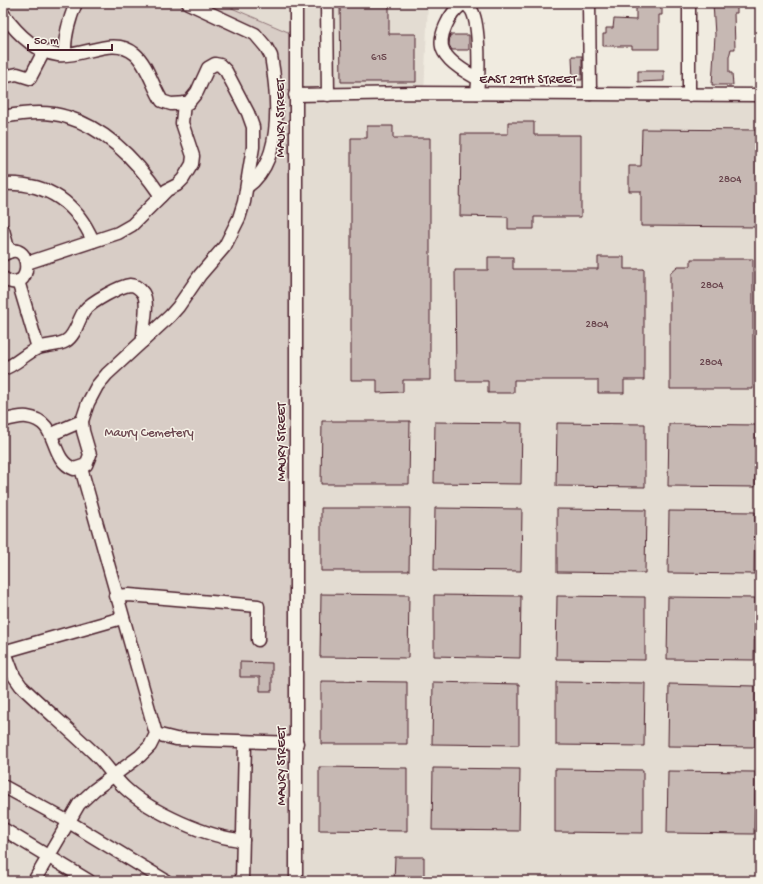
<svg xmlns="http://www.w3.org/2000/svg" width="763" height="884" font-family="'Gochi Hand',sans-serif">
	<rect width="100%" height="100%" fill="#f0ebe0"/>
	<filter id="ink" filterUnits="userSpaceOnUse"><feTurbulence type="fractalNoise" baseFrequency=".025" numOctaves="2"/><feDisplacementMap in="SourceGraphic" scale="8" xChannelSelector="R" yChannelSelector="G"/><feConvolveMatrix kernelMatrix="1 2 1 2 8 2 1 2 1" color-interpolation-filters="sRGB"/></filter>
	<g filter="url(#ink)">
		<g fill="#e3dcd2">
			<polygon points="220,3 428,3 424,95 760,95 760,881 295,881 295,35"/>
			<polygon points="3,831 85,881 3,881"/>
		</g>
		<polygon fill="#d8cdc6" stroke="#917678" points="3,3 220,3 295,35 295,881 85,881 3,831"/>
		<g fill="#c6b8b3" stroke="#4a1f2b">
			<polygon points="340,3 389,3 389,34 416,34 416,82 341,82"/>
			<polygon points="662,3 662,15 659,15 659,49 632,49 632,46 603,46 603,34 606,34 606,28 613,28 614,19 636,20 636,6 640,6 640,4"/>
			<polygon points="713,3 737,3 737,13 734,13 735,49 731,49 729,57 729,73 732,73 733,85 712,85 715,35"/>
			<polygon points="450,35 469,35 469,50 452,50 449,45"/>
			<polygon points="572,56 582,56 582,80 573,80"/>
			<polygon points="638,71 664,71 664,81 638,82"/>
			<polygon points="508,122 534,122 534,135 581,135 581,217 534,217 534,229 508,229 508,217 460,216 461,134 508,134"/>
			<polygon points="367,126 393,126 393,138 430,138 430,380 403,380 403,392 377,393 377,380 351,380 351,138 367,138"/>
			<polygon points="642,129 758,130 760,193 758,192 758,227 641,226 641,191 629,191 629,166 641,166"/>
			<polygon points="488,257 513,257 513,269 598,269 598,257 624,257 624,269 644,269 644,380 624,380 624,393 598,393 598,380 514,380 514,393 488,393 488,381 456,381 455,270 488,270"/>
			<polygon points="691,259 753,259 753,389 670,389 670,273 678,266 691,266"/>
			<polygon points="322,421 410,421 409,484 321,484"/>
			<polygon points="435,422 522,423 521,484 434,483"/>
			<polygon points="557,423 645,424 645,487 556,486"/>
			<polygon points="669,424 756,425 755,487 668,486"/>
			<polygon points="321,508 410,508 409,571 321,571"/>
			<polygon points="435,508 522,509 521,571 434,570"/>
			<polygon points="557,509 646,510 645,573 557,572"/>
			<polygon points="669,511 755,512 754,574 668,573"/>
			<polygon points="321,594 409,595 408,658 320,657"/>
			<polygon points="434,595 521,596 520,658 434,656"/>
			<polygon points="557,596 645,597 645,660 556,659"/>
			<polygon points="668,597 755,598 754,660 667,659"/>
			<polygon points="240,662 272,663 272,691 260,691 260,677 240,677"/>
			<polygon points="321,681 407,682 407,744 321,744"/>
			<polygon points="433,682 519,684 519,745 432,744"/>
			<polygon points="556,682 645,683 644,746 556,745"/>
			<polygon points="669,684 755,686 755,747 668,746"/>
			<polygon points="319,767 407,768 407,831 319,830"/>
			<polygon points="433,768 520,769 519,831 432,830"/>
			<polygon points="555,769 643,770 643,833 555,832"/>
			<polygon points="668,771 755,772 754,834 667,833"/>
			<polygon points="395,857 424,857 424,878 414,878 414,881 394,881"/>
		</g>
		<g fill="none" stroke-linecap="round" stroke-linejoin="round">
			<defs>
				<g id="minor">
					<path d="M 188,3 L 255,34 L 266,47 L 271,56 C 278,96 284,160 247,187"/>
					<polyline points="327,3 328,95"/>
					<polyline points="589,3 590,94"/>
					<path d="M 3,14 C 16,32 35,52 58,55 C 83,58 113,35 135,54 C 147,64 153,87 162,101 L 171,104 L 188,103 L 197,92 L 208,68 L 215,64 L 220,65 L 226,71 L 248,113 L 253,127 L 253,147 L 244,202 L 239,218 L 225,246 L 200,275 L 178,307 L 170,316 L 107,374 L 97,386 L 88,403 L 82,421 L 83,431 L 90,455 L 86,465 L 74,469 C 48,459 60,421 27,417 C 20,416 10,419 3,421"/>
					<path d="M 65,54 C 64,36 69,20 76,3"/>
					<polyline points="3,77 17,74 30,78 44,51"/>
					<path d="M 477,93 C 479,76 480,26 472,11 C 470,7 467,5 463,4 C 450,12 436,38 444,52 C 451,64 467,73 478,79"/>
					<polyline points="295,95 414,93 760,95"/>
					<polyline points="689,95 689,3"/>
					<path d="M 3,117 C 23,113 46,110 67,117 C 107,129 138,162 161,196"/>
					<path d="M 3,184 C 47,182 76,202 93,241"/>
					<polyline points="3,230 9,252"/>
					<path d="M 3,255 C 34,234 34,299 3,278"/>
					<polyline points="27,263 118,233 132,225 167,190 177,185 183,179 192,164 193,156 182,123 184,103"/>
					<polyline points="18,281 38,348"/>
					<path d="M 3,369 C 15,365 23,356 34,350 C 43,344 56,347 66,341 C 76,335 78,319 85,310 C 91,302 120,286 130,285 C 135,285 140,289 143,293 C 150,304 142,327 143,341"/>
					<polyline points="52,434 82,421"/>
					<polyline points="115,596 129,595 258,606 258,640"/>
					<polyline points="3,652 122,618"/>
					<path d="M 5,652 L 14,676 L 21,686 C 45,709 71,731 95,754 C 106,764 114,778 125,788 C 151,812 208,838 243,840"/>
					<polyline points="156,734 176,739 297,743"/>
					<polyline points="3,786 69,822 166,881"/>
					<polyline points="3,829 89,881"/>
					<polyline points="34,881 79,804 94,790 140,756 150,746 156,734 81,468"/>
					<polyline points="242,881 245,742"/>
					<polyline points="296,881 296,3"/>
				</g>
			</defs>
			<use href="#minor" stroke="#4a1f2b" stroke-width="15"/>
			<use href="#minor" stroke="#f7f3e8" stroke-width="12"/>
		</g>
	</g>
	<g text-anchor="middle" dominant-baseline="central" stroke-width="3" stroke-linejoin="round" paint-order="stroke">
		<g font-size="11" fill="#69454d">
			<text x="379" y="58">615</text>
			<text x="730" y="180">2804</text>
			<text x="712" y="286">2804</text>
			<text x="597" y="325">2804</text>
			<text x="711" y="363">2804</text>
		</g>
		<g font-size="13" fill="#4a1f2b" stroke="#f7f3e8">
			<text x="528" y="80">EAST 29TH STREET</text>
			<text transform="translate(281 118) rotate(-90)">MAURY STREET</text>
			<text transform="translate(282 442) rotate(-90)">MAURY STREET</text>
			<text transform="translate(282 766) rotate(-90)">MAURY STREET</text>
		</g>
		<g font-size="13" fill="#6e4a52" stroke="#f7f3e8">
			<text x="149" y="433">Maury Cemetery</text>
		</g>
	</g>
	<rect width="763" height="884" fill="none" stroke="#f7f3e8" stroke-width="16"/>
	<rect x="8" y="8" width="747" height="868" fill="none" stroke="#4a1f2b" stroke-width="1.5" filter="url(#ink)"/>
	<path d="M28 44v6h84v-6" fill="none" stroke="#4a1f2b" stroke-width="2"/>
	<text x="34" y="44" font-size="12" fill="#4a1f2b" stroke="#f7f3e8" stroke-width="3" paint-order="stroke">50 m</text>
</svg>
